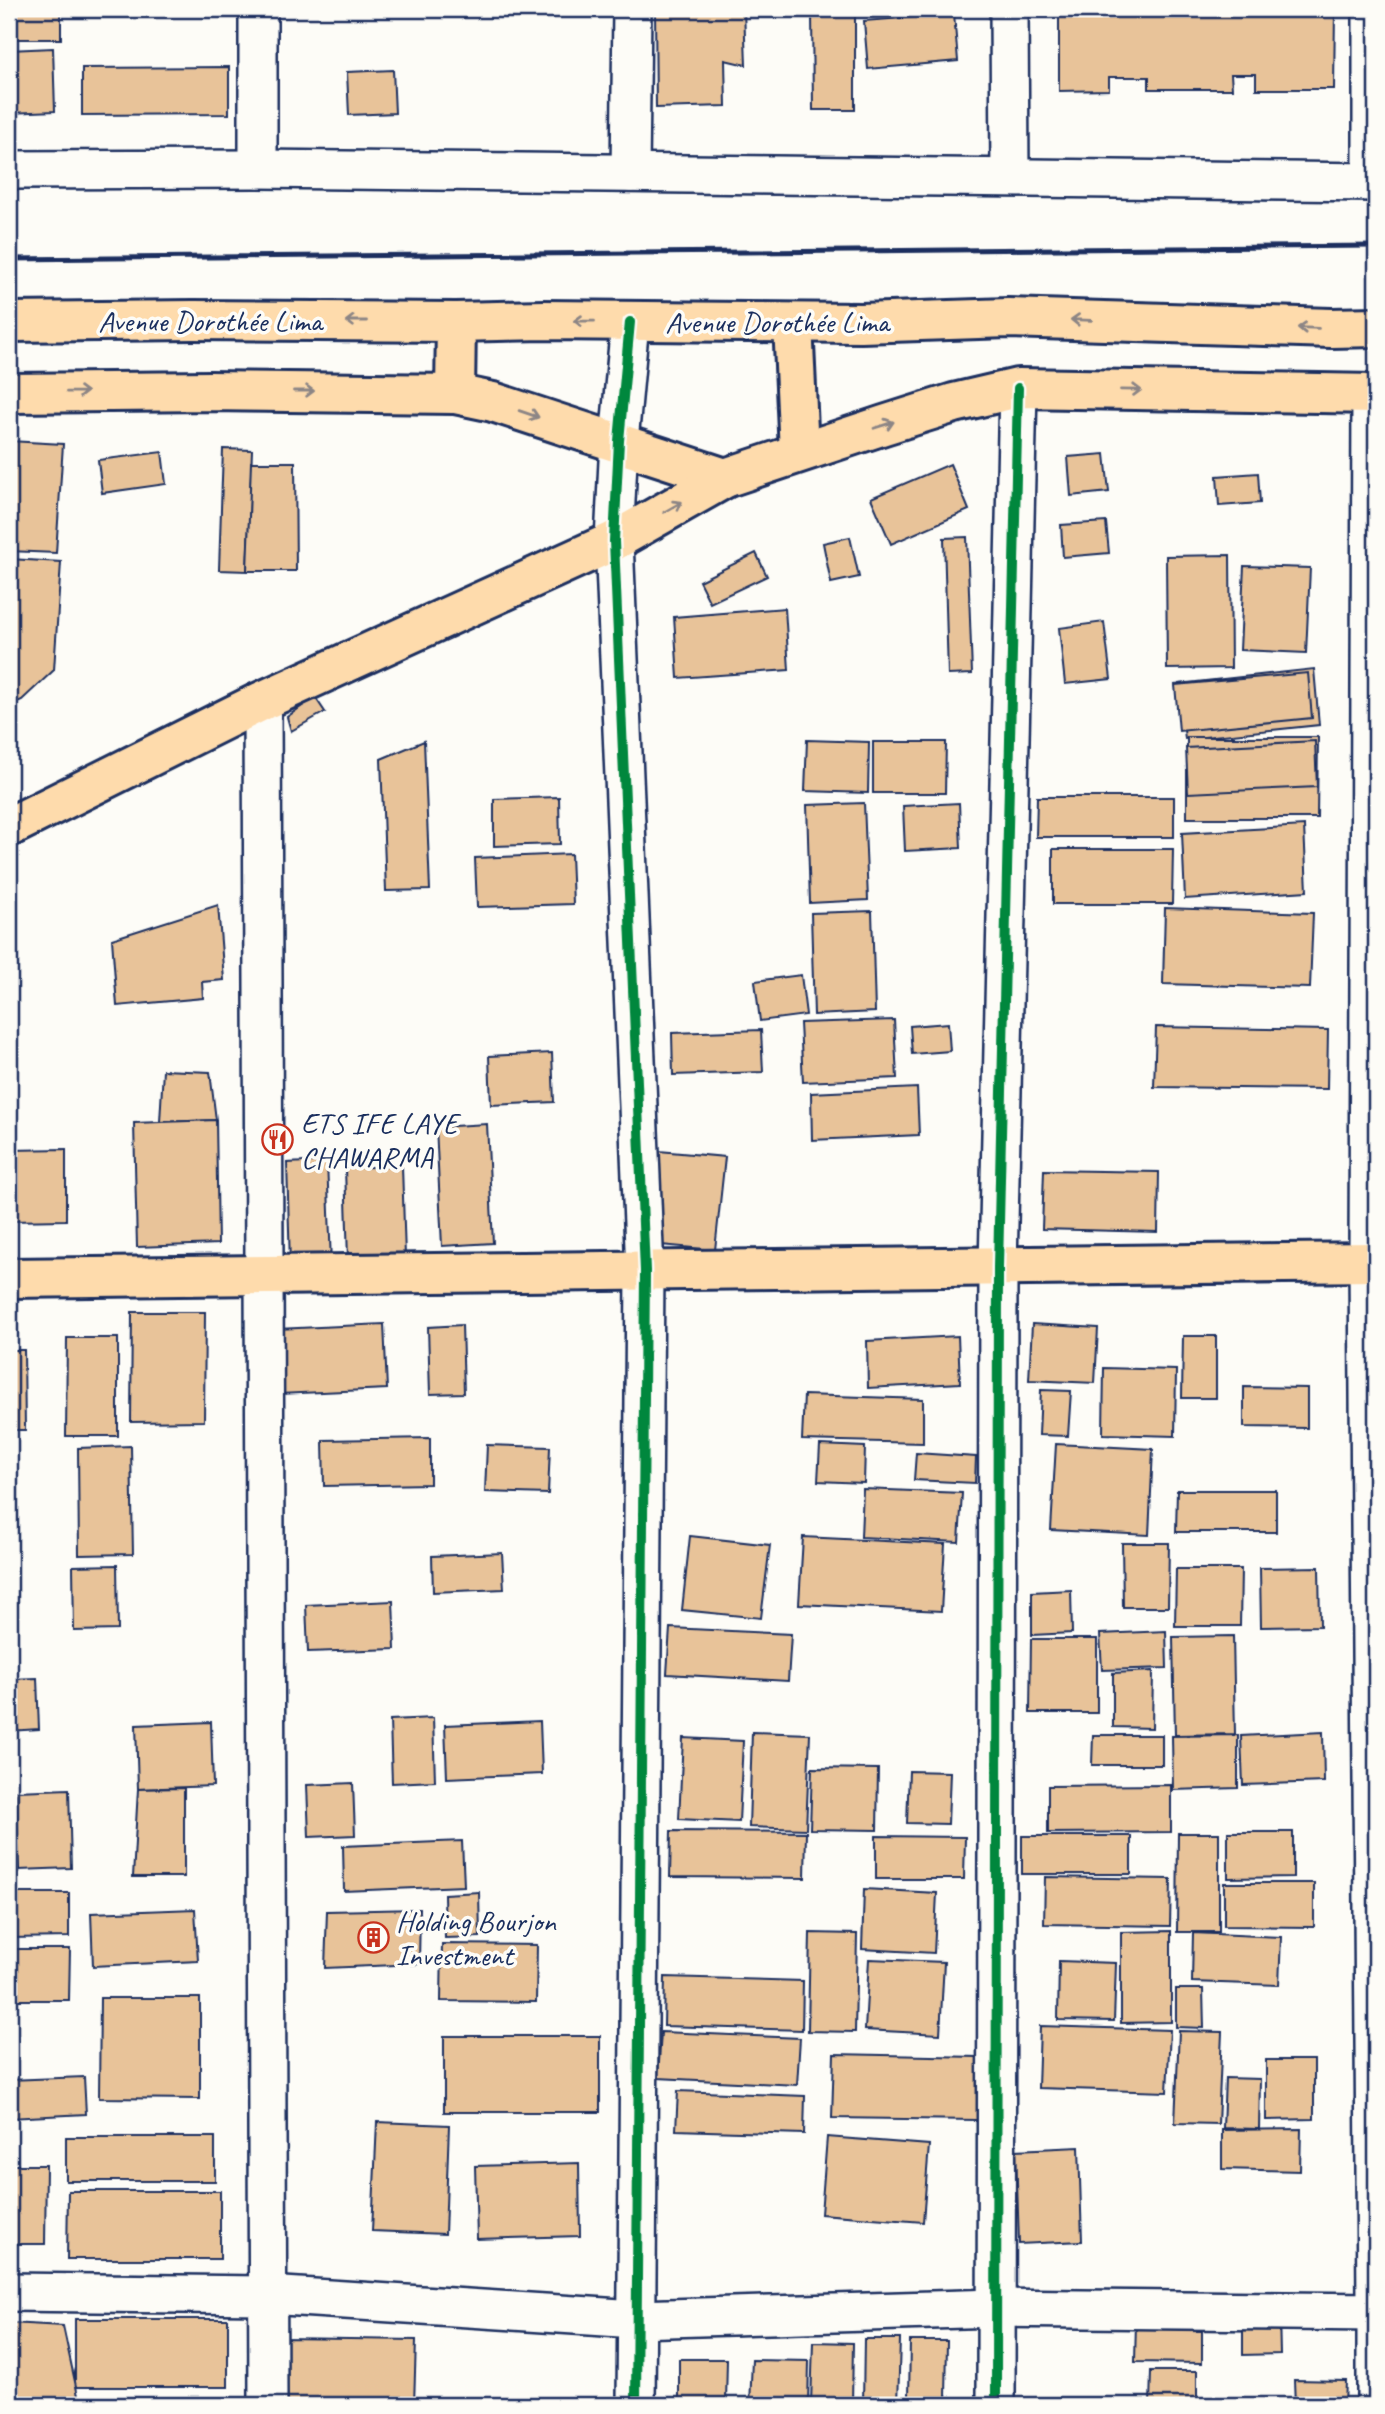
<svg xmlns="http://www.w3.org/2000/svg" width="1385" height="2414" font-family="Caveat,sans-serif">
	<rect width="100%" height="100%" fill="#fdfcf7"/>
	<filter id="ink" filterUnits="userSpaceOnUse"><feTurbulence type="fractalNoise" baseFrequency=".0143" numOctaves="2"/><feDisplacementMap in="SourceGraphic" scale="14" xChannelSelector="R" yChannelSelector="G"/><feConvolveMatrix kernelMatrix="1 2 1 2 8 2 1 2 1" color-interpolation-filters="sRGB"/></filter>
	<g filter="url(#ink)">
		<g fill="#e8c399" stroke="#1b2f5e" stroke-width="2">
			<rect x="9" y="9" width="52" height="30"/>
			<polygon points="655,9 744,9 746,65 725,60 726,106 656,108"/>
			<rect x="812" y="9" width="93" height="3"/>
			<polygon points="1059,9 1335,9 1334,89 1256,89 1256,74 1231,74 1232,89 1149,89 1149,77 1109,77 1109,90 1059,91"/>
			<polygon points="812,12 855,12 855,110 813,110"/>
			<polygon points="954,14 958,61 868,69 864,21"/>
			<polygon points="53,48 55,111 9,113 9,50"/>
			<polygon points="229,67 229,114 82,115 82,68"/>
			<polygon points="393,70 395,113 349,115 347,72"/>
			<polygon points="9,441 63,444 56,553 9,551"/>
			<polygon points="223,449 252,450 247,571 219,570"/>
			<polygon points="162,452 166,484 102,493 98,460"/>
			<polygon points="1105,454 1109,492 1071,496 1068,457"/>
			<polygon points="251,462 295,462 296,571 247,571"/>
			<polygon points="950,464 969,510 891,544 871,498"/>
			<polygon points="1258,473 1260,503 1219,506 1217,476"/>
			<polygon points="1106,522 1109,553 1063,557 1061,525"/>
			<polygon points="850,537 859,577 831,583 823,543"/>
			<polygon points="967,537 972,674 948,675 944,538"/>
			<polygon points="756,553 767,576 710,603 699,581"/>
			<polygon points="1230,555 1231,668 1167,669 1166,556"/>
			<polygon points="9,559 61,562 54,670 22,700 9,706"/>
			<polygon points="1244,566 1310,568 1306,653 1240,650"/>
			<polygon points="785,608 789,670 678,678 674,617"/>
			<polygon points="1104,622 1111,679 1065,684 1059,628"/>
			<polygon points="1314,669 1319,725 1185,739 1179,684"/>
			<polygon points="1308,673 1312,718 1179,731 1175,685"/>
			<polygon points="315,697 325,712 291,731 287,717"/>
			<polygon points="1187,737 1318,737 1317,818 1187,818"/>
			<polygon points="807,740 869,742 868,793 805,791"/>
			<polygon points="424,741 430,890 386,891 381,759"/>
			<polygon points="1315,741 1317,787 1188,793 1186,748"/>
			<polygon points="873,742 946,742 945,793 873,793"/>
			<polygon points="559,797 560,844 494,846 494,799"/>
			<polygon points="1037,797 1174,797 1174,837 1036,837"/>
			<polygon points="864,803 868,900 810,903 807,805"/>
			<polygon points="959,803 961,848 905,851 903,806"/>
			<polygon points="1304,826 1307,891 1185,899 1182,833"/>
			<polygon points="1053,849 1173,849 1172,904 1053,904"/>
			<polygon points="571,854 573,904 477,907 475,858"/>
			<polygon points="218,905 224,980 202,982 203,998 117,1006 112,939"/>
			<polygon points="1165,908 1313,913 1310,988 1163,984"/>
			<polygon points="872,911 875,1012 814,1015 811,913"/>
			<polygon points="801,975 806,1015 760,1021 755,981"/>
			<polygon points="894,1020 897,1078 803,1082 800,1023"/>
			<polygon points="948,1023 950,1051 912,1054 910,1026"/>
			<polygon points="1156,1027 1328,1030 1327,1089 1154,1087"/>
			<polygon points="761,1030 763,1072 673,1075 672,1033"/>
			<polygon points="552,1053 554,1102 491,1105 489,1056"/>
			<polygon points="163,1070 210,1072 216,1120 160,1122"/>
			<polygon points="917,1088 919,1135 812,1140 811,1093"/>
			<polygon points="216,1120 218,1244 137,1247 134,1123"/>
			<polygon points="487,1124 493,1243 442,1246 436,1127"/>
			<polygon points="66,1149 66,1220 9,1221 9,1150"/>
			<polygon points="659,1151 725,1157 715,1250 650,1244"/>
			<polygon points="327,1161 331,1263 290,1264 287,1163"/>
			<polygon points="402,1166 405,1257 348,1259 345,1168"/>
			<polygon points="1044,1170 1159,1172 1158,1232 1042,1229"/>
			<polygon points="132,1312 205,1312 204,1421 131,1422"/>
			<polygon points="384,1324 387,1389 279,1394 277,1329"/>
			<polygon points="1032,1324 1098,1328 1095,1383 1029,1380"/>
			<polygon points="462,1325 464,1393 430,1394 428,1327"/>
			<polygon points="958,1336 960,1383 868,1388 867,1341"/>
			<polygon points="1183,1336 1216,1336 1216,1398 1182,1398"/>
			<polygon points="67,1338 118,1338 118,1436 66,1436"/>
			<polygon points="9,1350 24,1350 25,1430 9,1430"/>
			<polygon points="1104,1368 1176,1370 1175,1436 1103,1434"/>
			<polygon points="1244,1387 1307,1388 1307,1428 1244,1427"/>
			<polygon points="1041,1390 1071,1391 1068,1436 1039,1435"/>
			<polygon points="804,1395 923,1399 923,1443 802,1440"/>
			<polygon points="430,1438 430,1484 324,1486 323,1440"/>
			<polygon points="1056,1444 1153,1449 1149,1535 1051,1530"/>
			<polygon points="487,1445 550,1447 548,1494 485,1492"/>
			<polygon points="820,1445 865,1447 864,1483 818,1481"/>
			<polygon points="131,1446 133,1554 79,1555 78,1448"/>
			<polygon points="916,1453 976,1457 975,1483 914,1480"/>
			<polygon points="863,1489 962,1493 959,1542 861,1537"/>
			<polygon points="1177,1490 1276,1490 1276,1532 1176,1532"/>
			<polygon points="690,1536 770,1545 761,1618 682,1610"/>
			<polygon points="803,1537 945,1544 941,1611 799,1604"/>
			<polygon points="1122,1543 1169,1543 1168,1607 1123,1607"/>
			<polygon points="502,1553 504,1589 433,1592 432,1556"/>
			<polygon points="117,1565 118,1630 74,1631 73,1566"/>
			<polygon points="1319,1567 1320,1626 1261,1627 1260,1568"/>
			<polygon points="1176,1569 1241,1569 1240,1626 1175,1626"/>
			<polygon points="1071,1590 1072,1633 1032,1635 1032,1592"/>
			<polygon points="393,1601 395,1649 308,1652 306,1605"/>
			<polygon points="670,1628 791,1634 788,1681 667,1674"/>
			<polygon points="1166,1631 1167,1668 1102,1670 1100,1634"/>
			<polygon points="1233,1636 1235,1734 1175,1735 1173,1637"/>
			<polygon points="1031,1639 1097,1639 1097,1713 1030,1713"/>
			<polygon points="1153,1671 1152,1728 1113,1727 1113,1673"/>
			<polygon points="37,1678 39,1729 9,1731 9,1679"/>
			<polygon points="433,1718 435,1781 392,1783 390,1720"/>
			<polygon points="540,1721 542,1774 447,1778 445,1725"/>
			<polygon points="211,1722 213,1786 138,1789 136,1725"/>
			<polygon points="752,1732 810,1734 806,1829 749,1827"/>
			<polygon points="1323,1732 1324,1782 1243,1785 1241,1736"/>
			<polygon points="1093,1735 1162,1735 1162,1765 1092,1765"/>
			<polygon points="1238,1735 1238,1788 1173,1790 1172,1736"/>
			<polygon points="683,1738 743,1741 739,1822 679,1819"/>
			<polygon points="812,1768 878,1769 877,1830 810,1829"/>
			<polygon points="909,1771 950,1772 948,1824 907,1823"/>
			<polygon points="353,1783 355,1835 309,1837 307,1785"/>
			<polygon points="1171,1785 1171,1832 1048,1833 1048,1786"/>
			<polygon points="184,1788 184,1877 133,1877 138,1789"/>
			<polygon points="69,1789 71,1868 19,1870 16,1791"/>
			<polygon points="671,1831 806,1832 805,1878 670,1877"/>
			<polygon points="1228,1832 1293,1832 1293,1877 1228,1878"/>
			<polygon points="1178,1833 1219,1833 1219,1932 1177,1932"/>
			<polygon points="876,1836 965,1837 964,1879 876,1879"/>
			<rect x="1022" y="1836" width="109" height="38"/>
			<polygon points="462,1841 464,1886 344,1891 343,1846"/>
			<polygon points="1045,1877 1171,1879 1170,1926 1044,1924"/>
			<polygon points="1224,1883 1314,1883 1314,1927 1224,1926"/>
			<polygon points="864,1889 937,1893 934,1953 862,1949"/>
			<polygon points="479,1892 480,1937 445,1938 444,1894"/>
			<polygon points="9,1893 69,1893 69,1937 9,1938"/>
			<polygon points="195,1909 198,1961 93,1966 91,1913"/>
			<polygon points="420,1909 419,1964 325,1968 327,1911"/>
			<polygon points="1171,1931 1171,2022 1121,2023 1121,1932"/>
			<polygon points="810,1933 857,1934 855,2032 808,2031"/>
			<polygon points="1193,1933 1281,1937 1279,1985 1192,1982"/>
			<polygon points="442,1944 537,1945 536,2002 441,2001"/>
			<polygon points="9,1949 70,1949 69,2000 9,2000"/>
			<polygon points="869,1959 944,1962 940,2034 865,2030"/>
			<polygon points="1059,1961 1116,1963 1114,2021 1058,2020"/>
			<polygon points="665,1977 803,1981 802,2030 664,2026"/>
			<polygon points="1176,1989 1203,1989 1204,2028 1176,2027"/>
			<polygon points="100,1998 200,1998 200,2099 99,2098"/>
			<polygon points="1040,2026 1170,2030 1167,2092 1038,2088"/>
			<polygon points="1179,2031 1222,2032 1218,2124 1175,2123"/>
			<polygon points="661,2032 800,2038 797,2085 658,2078"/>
			<rect x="444" y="2036" width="156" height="76"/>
			<polygon points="834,2054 978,2057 977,2120 832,2118"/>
			<polygon points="1266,2060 1314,2060 1314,2119 1266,2120"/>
			<polygon points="84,2077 86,2114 9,2118 9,2080"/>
			<polygon points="1225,2078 1260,2079 1259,2129 1223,2128"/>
			<polygon points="678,2091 805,2096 804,2134 676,2130"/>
			<polygon points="377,2122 449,2125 445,2234 372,2231"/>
			<polygon points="1301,2129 1300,2171 1222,2169 1222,2130"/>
			<rect x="66" y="2137" width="149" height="44"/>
			<polygon points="827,2137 929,2145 923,2222 821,2214"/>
			<polygon points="1079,2147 1082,2241 1019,2244 1016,2150"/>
			<polygon points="579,2163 580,2236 477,2239 475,2166"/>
			<polygon points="9,2165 46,2165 45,2244 9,2244"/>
			<polygon points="68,2191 220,2191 220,2259 67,2259"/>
			<polygon points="1279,2314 1280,2354 1243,2355 1243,2327"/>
			<rect x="75" y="2319" width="153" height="68"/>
			<polygon points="1136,2322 1197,2323 1197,2331 1202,2331 1202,2363 1135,2362"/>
			<polygon points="9,2323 63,2326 80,2405 9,2405"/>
			<polygon points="283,2338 416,2340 414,2405 281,2405"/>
			<polygon points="864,2339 900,2339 898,2405 863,2405"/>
			<polygon points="910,2341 947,2341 946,2399 909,2399"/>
			<polygon points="813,2342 853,2343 852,2405 811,2405"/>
			<polygon points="679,2359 727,2359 726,2403 679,2403"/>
			<polygon points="752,2360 809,2361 808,2405 750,2405"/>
			<polygon points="1151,2371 1197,2371 1197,2405 1150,2405"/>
			<polygon points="1294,2380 1346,2381 1345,2405 1295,2405"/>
			<polygon points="86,2399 210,2399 210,2405 85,2405"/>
		</g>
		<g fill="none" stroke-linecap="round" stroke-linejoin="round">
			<defs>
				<g id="minor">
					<polyline points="258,9 258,169"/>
					<polyline points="1009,9 1010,177"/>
					<polyline points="9,170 258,169 1376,182"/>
					<polyline points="630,173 632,9"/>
					<polyline points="1372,181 1372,9"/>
					<polyline points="630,322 619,441 614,541 645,1271 636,2405"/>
					<polyline points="1371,394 1368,1263 1376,2300"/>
					<polyline points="262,701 268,2405"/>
					<polyline points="9,2292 268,2295 636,2319 996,2308 1376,2312"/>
					<polyline points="996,2405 998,1267 1018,388"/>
					<polyline points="1376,2405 1376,2325"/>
				</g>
				<g id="major">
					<polyline points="9,322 193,320 456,322 544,320 861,323 1008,318 1331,328 1376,327"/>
					<polyline points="793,323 799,452"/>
					<polyline points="9,393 210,391 455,394 493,402 725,478"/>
					<polyline points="455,394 456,322"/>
					<polyline points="9,827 262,701 614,541 725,478 884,425 954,403 1018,388 1376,394"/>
					<polyline points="9,1278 1376,1262"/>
				</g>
			</defs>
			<use href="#minor" stroke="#1b2f5e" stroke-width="42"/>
			<use href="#major" stroke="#1b2f5e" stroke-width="44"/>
			<use href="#minor" stroke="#fdfcf7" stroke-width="37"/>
			<use href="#major" stroke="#fedbac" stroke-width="38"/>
			<polyline stroke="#1b2f5e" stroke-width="5" points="9,259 1376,246"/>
			<defs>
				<g id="cycleway">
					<polyline points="630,322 619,441 614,541 645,1271 636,2405"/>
					<polyline points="996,2405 998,1267 1018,388"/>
				</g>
			</defs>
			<use href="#cycleway" stroke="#fdfcf7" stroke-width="15"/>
			<use href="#cycleway" stroke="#00873e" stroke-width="10"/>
		</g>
		<defs><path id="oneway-shaft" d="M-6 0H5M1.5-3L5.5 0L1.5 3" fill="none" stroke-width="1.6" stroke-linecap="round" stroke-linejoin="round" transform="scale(1.75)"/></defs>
		<g stroke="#8c8585">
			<use href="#oneway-shaft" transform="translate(1081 320) rotate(-178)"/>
			<use href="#oneway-shaft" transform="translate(356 321) rotate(-180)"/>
			<use href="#oneway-shaft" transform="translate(584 321) rotate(-179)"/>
			<use href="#oneway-shaft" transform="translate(1308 328) rotate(-178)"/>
			<use href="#oneway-shaft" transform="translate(1131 390) rotate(1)"/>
			<use href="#oneway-shaft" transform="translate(304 391)"/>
			<use href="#oneway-shaft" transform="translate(77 392) rotate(-1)"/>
			<use href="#oneway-shaft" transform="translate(529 414) rotate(19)"/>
			<use href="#oneway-shaft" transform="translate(884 425) rotate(-18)"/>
			<use href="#oneway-shaft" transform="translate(673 507) rotate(-30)"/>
		</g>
	</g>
	<defs>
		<symbol id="restaurant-ring" viewBox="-11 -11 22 22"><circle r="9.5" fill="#fdfcf7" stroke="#c8321e" stroke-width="1.5"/><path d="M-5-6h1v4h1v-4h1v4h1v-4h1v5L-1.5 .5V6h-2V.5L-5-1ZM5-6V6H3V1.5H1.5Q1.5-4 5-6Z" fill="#c8321e"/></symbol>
		<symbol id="building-ring" viewBox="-11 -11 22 22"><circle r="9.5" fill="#fdfcf7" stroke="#c8321e" stroke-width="1.5"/><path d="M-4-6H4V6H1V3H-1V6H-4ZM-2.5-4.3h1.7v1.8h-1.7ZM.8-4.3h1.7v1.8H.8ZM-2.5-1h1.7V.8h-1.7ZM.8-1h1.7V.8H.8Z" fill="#c8321e"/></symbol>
	</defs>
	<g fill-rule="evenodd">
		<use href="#restaurant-ring" x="260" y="1122" width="35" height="35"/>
		<use href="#building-ring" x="356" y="1920" width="35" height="35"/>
	</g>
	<g text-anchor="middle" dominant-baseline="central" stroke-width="7" stroke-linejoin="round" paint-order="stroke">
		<g font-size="30" fill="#1b2f5e" stroke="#fdfcf7">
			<text x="210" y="321">Avenue Dorothée Lima</text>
			<text x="777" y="322">Avenue Dorothée Lima</text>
		</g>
		<g font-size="30" fill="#1b2f5e" stroke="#fdfcf7" text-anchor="start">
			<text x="301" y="1123">ETS IFE LAYE<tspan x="301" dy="34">CHAWARMA</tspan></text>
			<text x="396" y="1921">Holding Bourjon<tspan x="396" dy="34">Investment</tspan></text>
		</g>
	</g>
	<rect width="1385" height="2414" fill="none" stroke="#fdfcf7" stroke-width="35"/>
	<rect x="18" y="18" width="1350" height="2379" fill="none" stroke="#1b2f5e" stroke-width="2.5" filter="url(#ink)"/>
</svg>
